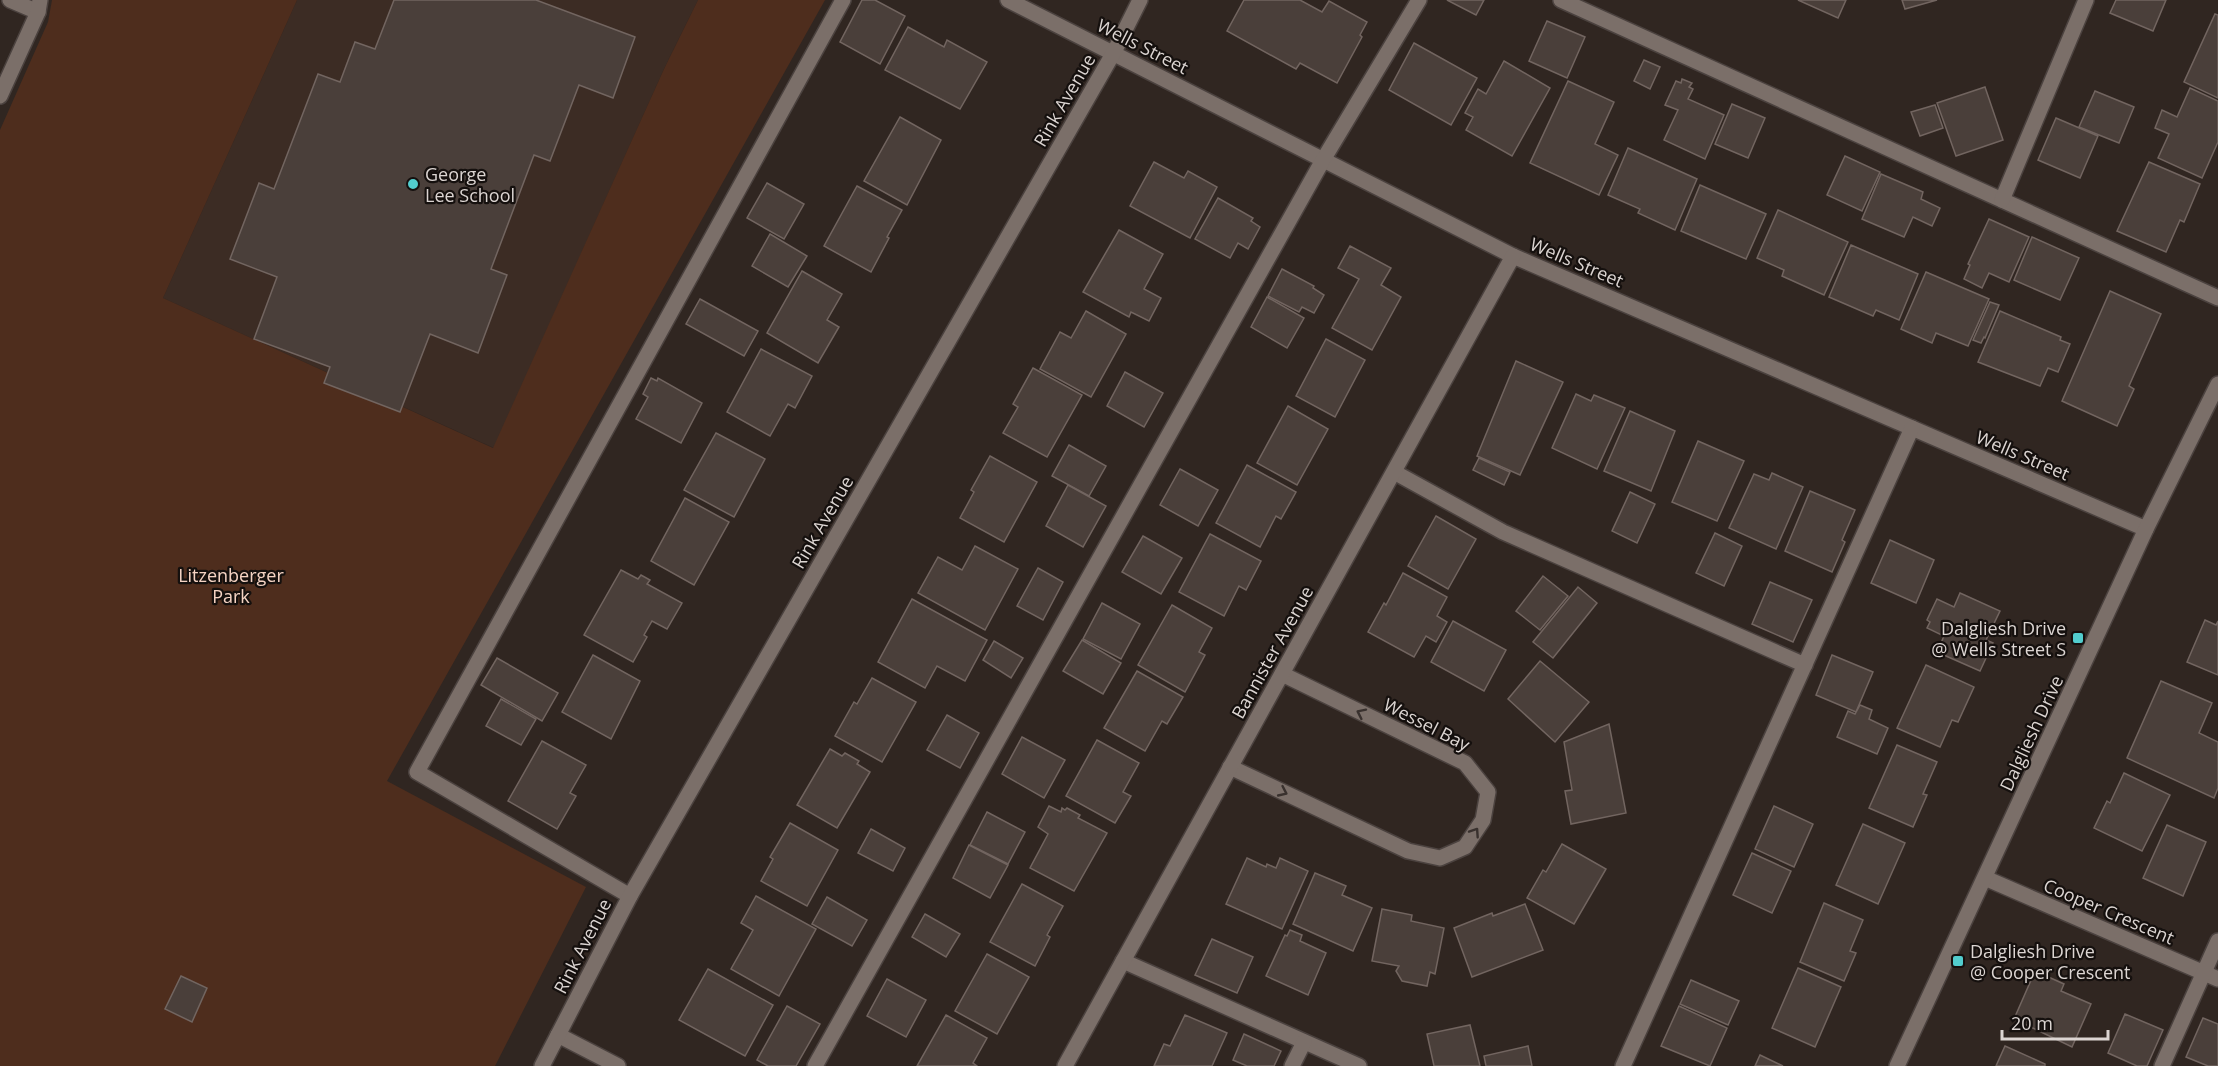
<svg xmlns="http://www.w3.org/2000/svg" width="2218" height="1066" font-family="'Open Sans',sans-serif">
	<rect width="100%" height="100%" fill="#302621"/>
	<polygon fill="#3c2c24" points="297,0 698,0 664,69 494,448 163,298"/>
	<polygon fill="#4e2d1d" points="52,0 297,0 163,298 493,448 664,69 698,0 825,0 387,781 586,887 495,1066 0,1066 0,130 48,22"/>
	<g fill="#4a3f3a" stroke="#726560" stroke-width="1.5">
		<polygon points="394,0 536,0 635,37 613,98 579,85 550,161 534,155 491,269 507,275 478,353 430,334 400,412 324,383 330,367 254,339 277,277 230,259 259,183 274,189 318,74 340,82 355,42 375,49"/>
		<polygon points="862,0 875,0 905,16 880,64 840,42"/>
		<polygon points="1244,0 1300,0 1322,12 1329,1 1367,22 1360,35 1362,37 1337,83 1300,63 1296,69 1227,31"/>
		<polygon points="1447,0 1484,0 1476,15"/>
		<polygon points="1798,0 1846,0 1838,18"/>
		<polygon points="1902,0 1937,0 1905,9"/>
		<polygon points="2116,0 2166,0 2153,31 2110,13"/>
		<polygon points="2215,14 2218,15 2218,98 2184,82"/>
		<polygon points="1547,21 1585,37 1567,78 1529,61"/>
		<polygon points="908,27 944,47 947,40 987,62 960,109 885,70"/>
		<polygon points="1414,43 1477,78 1451,125 1389,90"/>
		<polygon points="1644,60 1660,67 1650,89 1634,81"/>
		<polygon points="1504,61 1550,88 1512,156 1466,130 1473,117 1465,113 1478,89 1486,94"/>
		<polygon points="1682,79 1692,83 1689,87 1693,89 1688,99 1724,115 1705,159 1664,140 1678,110 1665,105 1676,81 1681,83"/>
		<polygon points="1568,81 1614,102 1595,144 1618,155 1599,195 1530,163"/>
		<polygon points="1985,87 2003,140 1956,156 1937,103"/>
		<polygon points="2190,88 2218,101 2218,142 2202,178 2158,158 2169,134 2155,128 2162,110 2177,117"/>
		<polygon points="2095,91 2134,107 2119,143 2079,127"/>
		<polygon points="1732,104 1765,118 1748,158 1715,144"/>
		<polygon points="1935,105 1943,128 1920,136 1911,112"/>
		<polygon points="900,117 941,140 907,205 864,181"/>
		<polygon points="2056,118 2098,136 2080,178 2038,160"/>
		<polygon points="1628,148 1697,179 1675,230 1638,213 1640,209 1608,195"/>
		<polygon points="1845,156 1880,172 1862,211 1827,195"/>
		<polygon points="1154,162 1184,178 1188,171 1217,187 1190,238 1130,206"/>
		<polygon points="2149,162 2200,184 2184,222 2180,220 2166,252 2117,231"/>
		<polygon points="1881,174 1923,192 1921,199 1940,208 1932,226 1913,217 1904,237 1862,219"/>
		<polygon points="767,183 804,204 784,239 747,218"/>
		<polygon points="1700,185 1766,214 1746,259 1681,231"/>
		<polygon points="857,186 902,210 887,237 889,238 871,272 824,246"/>
		<polygon points="1218,198 1253,218 1251,221 1260,227 1248,249 1238,243 1230,258 1195,239"/>
		<polygon points="1778,210 1848,242 1824,295 1782,276 1784,270 1757,258"/>
		<polygon points="1989,219 2029,237 2009,282 1989,273 1982,288 1964,279 1970,265 1968,264"/>
		<polygon points="1119,230 1163,254 1144,289 1161,298 1149,321 1131,312 1129,317 1083,292"/>
		<polygon points="770,234 807,256 788,287 752,266"/>
		<polygon points="2032,237 2079,258 2060,300 2014,280"/>
		<polygon points="1851,245 1918,274 1899,320 1876,310 1873,316 1829,297"/>
		<polygon points="1350,246 1391,268 1381,285 1401,297 1372,350 1332,328 1359,279 1338,268"/>
		<polygon points="1282,269 1314,286 1313,288 1324,295 1314,313 1302,307 1299,312 1268,296"/>
		<polygon points="802,271 842,294 827,320 839,327 818,363 767,333"/>
		<polygon points="1926,272 1989,299 1968,346 1936,333 1932,343 1901,329"/>
		<polygon points="2110,291 2161,314 2129,386 2134,389 2117,426 2062,401"/>
		<polygon points="1267,297 1304,318 1287,348 1251,327"/>
		<polygon points="700,299 758,331 744,356 686,324"/>
		<polygon points="1990,302 1999,305 1985,338 1984,337 1981,343 1973,340"/>
		<polygon points="1086,311 1126,334 1091,397 1040,369 1060,332 1071,338"/>
		<polygon points="2000,311 2061,337 2060,340 2070,344 2058,372 2048,368 2040,386 1978,362"/>
		<polygon points="1326,339 1365,360 1335,417 1296,396"/>
		<polygon points="761,349 812,376 795,408 788,404 770,436 727,412"/>
		<polygon points="1516,361 1563,382 1520,475 1477,456"/>
		<polygon points="1033,368 1082,395 1047,457 1003,433 1018,407 1013,404"/>
		<polygon points="1125,372 1163,393 1144,427 1107,406"/>
		<polygon points="651,378 657,381 658,378 702,403 681,443 636,419 648,397 643,394"/>
		<polygon points="1576,394 1591,401 1594,395 1625,408 1597,469 1552,448"/>
		<polygon points="1288,406 1328,429 1297,485 1257,463"/>
		<polygon points="1630,411 1675,431 1651,491 1604,471"/>
		<polygon points="716,433 765,459 734,517 684,490"/>
		<polygon points="1698,441 1744,461 1717,521 1672,502"/>
		<polygon points="1069,445 1106,466 1089,496 1052,476"/>
		<polygon points="990,456 1037,482 1004,542 960,518 974,492 971,490"/>
		<polygon points="1479,458 1510,472 1504,485 1473,470"/>
		<polygon points="1247,465 1296,492 1281,519 1276,516 1260,547 1216,523"/>
		<polygon points="1180,469 1218,490 1198,526 1160,505"/>
		<polygon points="1772,473 1803,487 1776,549 1729,528 1754,474 1769,480"/>
		<polygon points="1068,485 1106,506 1083,547 1046,526"/>
		<polygon points="1810,491 1855,510 1842,540 1845,542 1832,572 1785,551"/>
		<polygon points="1630,492 1655,504 1637,543 1612,531"/>
		<polygon points="685,498 729,522 694,585 651,561"/>
		<polygon points="1436,516 1476,539 1448,589 1408,566"/>
		<polygon points="1715,533 1742,546 1724,586 1696,573"/>
		<polygon points="1210,534 1261,561 1246,590 1239,586 1224,616 1179,592"/>
		<polygon points="1143,536 1182,558 1161,594 1122,572"/>
		<polygon points="1890,540 1934,560 1916,603 1871,583"/>
		<polygon points="975,546 1018,569 985,630 918,593 938,557 962,570"/>
		<polygon points="1038,568 1063,582 1043,620 1017,606"/>
		<polygon points="621,570 638,579 641,575 650,580 647,584 682,603 667,629 652,621 644,635 647,637 633,662 584,635"/>
		<polygon points="1403,573 1447,597 1437,616 1447,622 1436,642 1426,636 1414,657 1368,632 1384,603 1386,605"/>
		<polygon points="1543,576 1568,596 1540,630 1516,611"/>
		<polygon points="1770,582 1812,600 1793,642 1752,624"/>
		<polygon points="1578,587 1597,603 1553,658 1533,642"/>
		<polygon points="1960,593 2000,611 1986,640 1993,643 1980,671 1937,652 1944,636 1927,628 1930,622 1927,620 1937,599 1954,607"/>
		<polygon points="912,599 987,640 965,681 937,666 925,688 878,662"/>
		<polygon points="1102,603 1140,624 1121,659 1083,639"/>
		<polygon points="1172,605 1212,628 1199,652 1205,655 1185,692 1138,665"/>
		<polygon points="2205,620 2216,625 2218,621 2218,675 2187,662"/>
		<polygon points="1453,621 1506,650 1484,691 1431,662"/>
		<polygon points="1082,640 1121,663 1103,694 1063,671"/>
		<polygon points="994,641 1023,658 1011,678 983,660"/>
		<polygon points="593,655 640,681 611,739 562,712"/>
		<polygon points="1832,655 1873,672 1856,712 1816,695"/>
		<polygon points="497,658 558,693 542,721 481,685"/>
		<polygon points="1540,661 1589,702 1555,742 1508,699"/>
		<polygon points="1926,665 1974,687 1958,722 1952,720 1940,747 1897,728"/>
		<polygon points="1137,671 1183,697 1167,724 1162,721 1145,751 1104,728"/>
		<polygon points="872,678 916,702 882,762 835,736 854,702 857,704"/>
		<polygon points="2161,681 2212,703 2199,733 2218,742 2218,788 2214,798 2127,758"/>
		<polygon points="501,699 536,719 521,745 486,726"/>
		<polygon points="1860,705 1872,710 1869,719 1888,728 1877,754 1837,737 1848,711 1855,714"/>
		<polygon points="947,715 979,733 960,768 927,750"/>
		<polygon points="1609,724 1626,813 1571,824 1565,791 1572,790 1564,742"/>
		<polygon points="1022,737 1065,760 1044,798 1002,774"/>
		<polygon points="1097,740 1139,763 1123,792 1131,796 1115,823 1066,796"/>
		<polygon points="542,741 586,765 570,793 576,796 557,829 508,801"/>
		<polygon points="1897,745 1937,762 1923,794 1927,795 1913,827 1869,808"/>
		<polygon points="830,749 842,756 845,753 859,761 857,764 870,772 837,828 797,805"/>
		<polygon points="2124,773 2170,795 2142,851 2094,828 2107,801 2110,803"/>
		<polygon points="1049,806 1061,812 1062,808 1065,810 1067,808 1080,815 1078,818 1107,833 1074,891 1030,868 1048,834 1038,827"/>
		<polygon points="1774,806 1813,824 1794,867 1755,849"/>
		<polygon points="987,812 1025,832 1008,864 970,845"/>
		<polygon points="790,823 838,850 807,906 761,881 773,859 770,857"/>
		<polygon points="1863,824 1905,843 1878,904 1836,885"/>
		<polygon points="2167,825 2206,842 2183,896 2143,878"/>
		<polygon points="871,829 905,848 893,871 858,853"/>
		<polygon points="1562,844 1606,869 1574,924 1527,898 1543,870 1546,872"/>
		<polygon points="969,845 1008,865 990,898 953,878"/>
		<polygon points="1752,853 1791,871 1772,913 1733,895"/>
		<polygon points="1247,858 1266,867 1267,864 1276,868 1280,858 1308,871 1282,929 1226,904"/>
		<polygon points="1315,873 1346,886 1342,895 1372,908 1353,951 1293,924"/>
		<polygon points="1022,884 1063,906 1047,935 1050,937 1035,966 990,942"/>
		<polygon points="756,896 816,929 779,996 731,969 753,930 741,923"/>
		<polygon points="827,897 867,920 852,946 812,924"/>
		<polygon points="1824,903 1863,920 1850,951 1856,953 1844,981 1800,962"/>
		<polygon points="1525,904 1543,950 1472,977 1454,928 1492,913 1493,916"/>
		<polygon points="1382,909 1412,915 1411,921 1444,928 1435,974 1430,972 1427,986 1402,981 1396,971 1399,966 1372,961"/>
		<polygon points="925,914 960,934 946,957 912,937"/>
		<polygon points="1290,930 1302,935 1300,941 1326,953 1308,995 1266,976 1285,935 1287,936"/>
		<polygon points="1212,939 1253,957 1237,993 1195,975"/>
		<polygon points="987,954 1029,977 997,1034 955,1011"/>
		<polygon points="1798,968 1841,987 1815,1047 1772,1028"/>
		<polygon points="708,969 773,1005 745,1056 679,1020"/>
		<polygon points="2035,971 2064,984 2061,991 2091,1004 2072,1047 2014,1019"/>
		<polygon points="181,976 207,988 192,1022 165,1009"/>
		<polygon points="887,979 926,1000 906,1037 867,1016"/>
		<polygon points="1691,980 1739,1001 1728,1025 1680,1004"/>
		<polygon points="787,1006 820,1024 796,1066 768,1066 757,1060"/>
		<polygon points="1679,1006 1727,1028 1710,1066 1661,1046"/>
		<polygon points="2125,1014 2163,1030 2147,1066 2137,1066 2108,1053"/>
		<polygon points="946,1015 987,1038 973,1063 977,1066 917,1066"/>
		<polygon points="1185,1015 1227,1033 1212,1066 1154,1066 1164,1044 1170,1046"/>
		<polygon points="2203,1018 2218,1024 2218,1066 2208,1066 2186,1057"/>
		<polygon points="1470,1025 1480,1066 1434,1066 1427,1034"/>
		<polygon points="1244,1034 1281,1051 1274,1066 1247,1066 1233,1060"/>
		<polygon points="1528,1046 1532,1066 1486,1066 1484,1056"/>
		<polygon points="2005,1046 2045,1064 2045,1066 1996,1066"/>
		<polygon points="1760,1055 1783,1066 1755,1066"/>
	</g>
	<g fill="none" stroke-linecap="round" stroke-linejoin="round">
		<defs>
			<g id="minor">
				<polyline points="10,0 38,12"/>
				<polyline points="1008,0 1513,256 2146,529"/>
				<polyline points="1561,0 2218,298"/>
				<polyline points="0,96 38,12 40,0"/>
				<polyline points="2002,200 2086,0"/>
				<polyline points="1394,472 1503,532 1805,665"/>
				<polyline points="1230,767 1408,851 1440,858 1465,847 1483,820 1488,792 1465,763 1282,674"/>
				<polyline points="1985,878 2218,979"/>
				<polyline points="630,896 417,772 843,0"/>
				<polyline points="1123,961 1359,1066"/>
				<polyline points="558,1035 618,1066"/>
				<polyline points="542,1066 630,896 1114,52 1140,0"/>
				<polyline points="815,1066 1323,160 1419,0"/>
				<polyline points="1065,1066 1513,256"/>
				<polyline points="1292,1066 1304,1042"/>
				<polyline points="1623,1066 1912,428"/>
				<polyline points="1897,1066 2146,529 2218,384"/>
				<polyline points="2162,1066 2218,941"/>
			</g>
		</defs>
		<use href="#minor" stroke="#4b423f" stroke-width="18"/>
		<use href="#minor" stroke="#7b6f69" stroke-width="15"/>
	</g>
	<defs><path id="oneway-chevron" d="M-2-3.5L2.5 0L-2 3.5" fill="none" stroke-width="1.6" stroke-linecap="round" stroke-linejoin="round" transform="scale(1.5)"/></defs>
	<g stroke="#39312e">
		<use href="#oneway-chevron" transform="translate(1361 713) rotate(-154)"/>
		<use href="#oneway-chevron" transform="translate(1283 792) rotate(25)"/>
		<use href="#oneway-chevron" transform="translate(1475 832) rotate(-56)"/>
	</g>
	<g fill="#52cdce" stroke="#15100e" stroke-width="2">
		<circle cx="413" cy="184" r="6"/>
		<rect x="2072" y="632" width="12" height="12" rx="3"/>
		<rect x="1952" y="955" width="12" height="12" rx="3"/>
	</g>
	<g text-anchor="middle" dominant-baseline="central" stroke-width="4.5" stroke-linejoin="round" paint-order="stroke">
		<g font-size="18" fill="#dcd5d2" stroke="#15100e">
			<text transform="translate(1143 46) rotate(27)">Wells Street</text>
			<text transform="translate(1064 100) rotate(-60)">Rink Avenue</text>
			<text transform="translate(1577 262) rotate(23)">Wells Street</text>
			<text transform="translate(2023 455) rotate(23)">Wells Street</text>
			<text transform="translate(822 522) rotate(-60)">Rink Avenue</text>
			<text transform="translate(1272 652) rotate(-61)">Bannister Avenue</text>
			<text transform="translate(1427 724) rotate(27)">Wessel Bay</text>
			<text transform="translate(2031 733) rotate(-65)">Dalgliesh Drive</text>
			<text transform="translate(2109 911) rotate(23)">Cooper Crescent</text>
			<text transform="translate(582 946) rotate(-63)">Rink Avenue</text>
		</g>
		<g font-size="18" fill="#dcd5d2" stroke="#15100e" text-anchor="start">
			<text x="425" y="174">George<tspan x="425" dy="21">Lee School</tspan></text>
			<text x="2066" y="628" text-anchor="end">Dalgliesh Drive<tspan x="2066" dy="21">@ Wells Street S</tspan></text>
			<text x="1970" y="951">Dalgliesh Drive<tspan x="1970" dy="21">@ Cooper Crescent</tspan></text>
		</g>
		<g font-size="18" fill="#f5d3c3" stroke="#15100e">
			<text x="231" y="575">Litzenberger<tspan x="231" dy="21">Park</tspan></text>
		</g>
	</g>
	<path d="M2002 1030v9h106v-9" fill="none" stroke="#dcd5d2" stroke-width="3"/>
	<text x="2011" y="1030" font-size="18" fill="#dcd5d2" stroke="#15100e" stroke-width="4.5" paint-order="stroke">20 m</text>
</svg>
